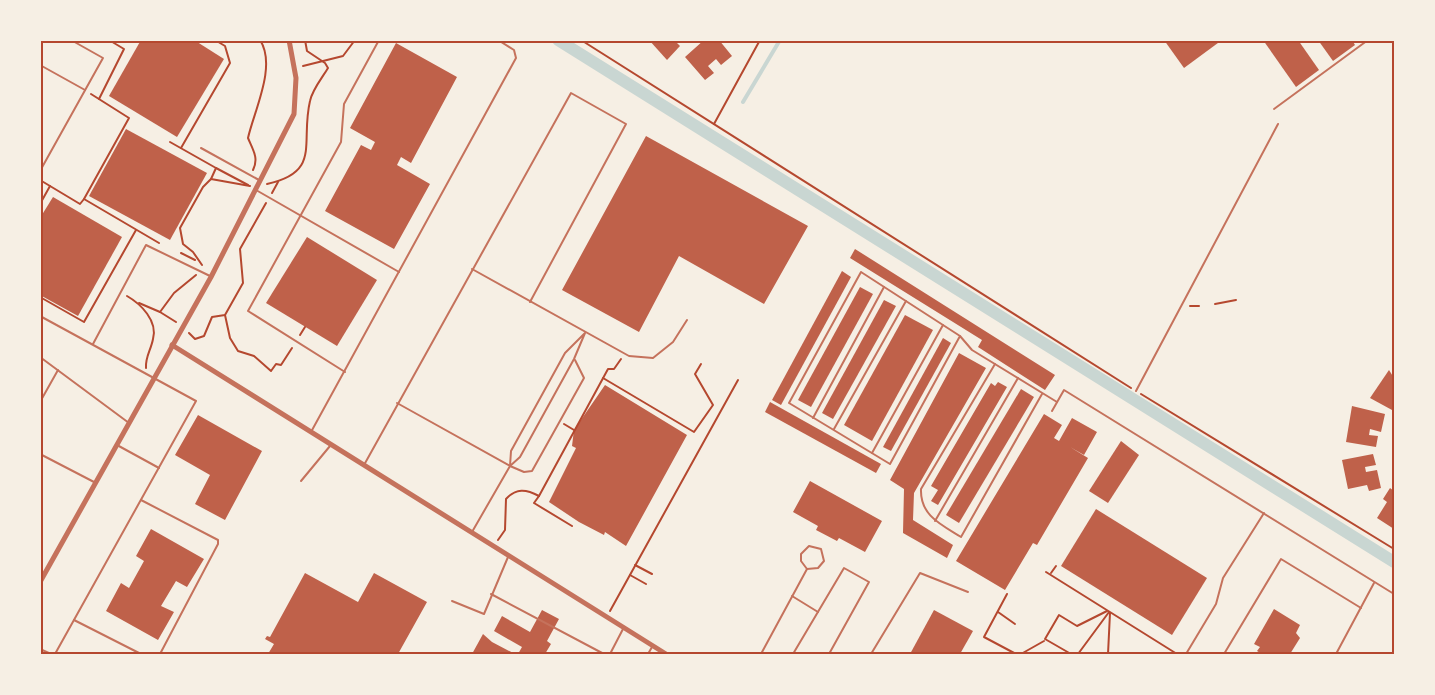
<svg xmlns="http://www.w3.org/2000/svg" width="1435" height="695" font-family="Karla,sans-serif">
	<rect width="100%" height="100%" fill="#f6efe4"/>
	<g fill="none" stroke-linecap="round" stroke-linejoin="round">
		<polyline stroke="#c9d6d2" stroke-width="4" points="743,102 780,40"/>
		<polyline stroke="#c9d6d2" stroke-width="12" points="558,40 1394,562"/>
	</g>
	<g fill="#bf614a">
		<polygon points="141,40 194,40 224,59 177,137 109,96"/>
		<polygon points="649,40 674,40 680,46 667,60"/>
		<polygon points="704,40 719,40 732,56 721,65 716,59 708,66 714,73 705,80 685,57"/>
		<polygon points="1164,40 1222,40 1184,68"/>
		<polygon points="1263,40 1298,40 1319,70 1296,87"/>
		<polygon points="1318,40 1352,40 1355,45 1333,61"/>
		<polygon points="396,43 457,77 411,163 401,157 397,165 430,184 394,249 325,211 361,145 371,150 375,142 350,128"/>
		<polygon points="126,129 207,173 170,240 89,196"/>
		<polygon points="646,136 808,226 764,304 679,256 639,332 562,290"/>
		<polygon points="53,197 122,237 78,316 40,295 40,218"/>
		<polygon points="307,237 377,280 337,346 266,303"/>
		<polygon points="855,249 1055,375 1045,390 978,347 982,340 850,258"/>
		<polygon points="842,271 851,277 781,405 772,400"/>
		<polygon points="860,287 873,294 811,407 798,400"/>
		<polygon points="884,300 896,306 833,419 822,413"/>
		<polygon points="905,315 933,330 872,441 844,425"/>
		<polygon points="943,338 951,343 891,451 883,447"/>
		<polygon points="959,353 986,368 914,493 913,520 953,545 947,558 903,533 904,489 890,480"/>
		<polygon points="1389,370 1394,378 1394,405 1392,410 1370,398"/>
		<polygon points="998,382 1007,387 938,505 931,501 938,490 931,486 991,383 995,386"/>
		<polygon points="605,385 687,435 626,546 605,532 604,535 579,522 549,502 576,448 572,446 574,430"/>
		<polygon points="1021,389 1034,397 959,523 946,515"/>
		<polygon points="770,402 881,464 876,473 765,412"/>
		<polygon points="1352,406 1385,414 1381,432 1370,429 1369,435 1378,436 1376,447 1346,442"/>
		<polygon points="1044,414 1062,425 1054,438 1059,441 1072,418 1097,432 1084,455 1070,447 1088,458 1037,545 1033,543 1005,590 956,561"/>
		<polygon points="198,415 262,451 225,520 195,504 210,475 175,455"/>
		<polygon points="1121,441 1139,455 1108,503 1089,491"/>
		<polygon points="1373,454 1376,465 1365,467 1366,472 1377,470 1381,488 1369,491 1367,485 1348,489 1342,460"/>
		<polygon points="810,481 882,521 865,552 839,538 837,541 816,530 818,526 793,512"/>
		<polygon points="1390,488 1394,491 1394,529 1377,518 1387,502 1383,499"/>
		<polygon points="1096,509 1207,578 1172,635 1061,566"/>
		<polygon points="151,529 204,559 187,587 176,581 161,606 174,612 158,640 106,611 121,583 129,588 144,561 136,556"/>
		<polygon points="305,573 358,602 374,573 427,602 398,654 268,654 274,644 265,639 267,636 270,637"/>
		<polygon points="1274,609 1300,625 1296,633 1300,638 1290,654 1262,654 1257,651 1260,647 1254,644"/>
		<polygon points="542,610 559,619 547,641 551,644 545,654 518,654 522,647 494,631 502,616 530,632"/>
		<polygon points="934,610 973,631 960,654 910,654"/>
		<polygon points="483,634 492,642 515,654 472,654"/>
	</g>
	<g fill="none" stroke-linecap="round" stroke-linejoin="round">
		<g stroke="#b5482f" stroke-width="2">
			<polyline points="581,40 1131,388"/>
			<polyline points="303,66 343,56 355,40"/>
			<polyline points="91,94 129,118 84,199 159,243"/>
			<polyline points="99,99 124,49 109,40"/>
			<polyline points="714,124 760,40"/>
			<polyline points="170,142 216,168"/>
			<polyline points="181,148 230,63 225,46 215,40"/>
			<path d="M 253,170 C 259,158 253,150 248,138 C 254,111 277,66 260,40"/>
			<polyline points="211,179 216,168 248,185"/>
			<polyline points="40,180 80,204 84,199"/>
			<path d="M 267,184 C 322,172 300,143 310,101 C 312,90 322,78 328,68 L 325,63 L 307,51 L 305,40"/>
			<polyline points="272,193 278,182"/>
			<polyline points="40,204 50,186"/>
			<polyline points="181,253 195,260"/>
			<polyline points="202,265 193,252 183,244 180,228 203,187 211,179 250,186"/>
			<path d="M 127,296 C 141,304 158,321 153,339 C 151,350 145,357 146,368"/>
			<polyline points="40,297 84,322 136,230"/>
			<polyline points="139,303 160,312 174,293 196,275"/>
			<polyline points="1215,304 1236,300"/>
			<polyline points="1190,306 1199,306"/>
			<polyline points="160,312 176,322"/>
			<polyline points="225,315 230,338 238,351 254,356 271,371 276,364 281,365 292,348"/>
			<polyline points="189,333 195,339 204,336 212,317 225,315 243,283 240,249 266,203"/>
			<polyline points="300,335 305,327"/>
			<polyline points="603,378 694,432 713,405 695,374 701,364"/>
			<polyline points="1141,394 1394,549"/>
			<polyline points="564,424 574,430"/>
			<polyline points="539,496 608,369 614,369 621,359"/>
			<path d="M 498,540 L 505,530 L 506,499 C 516,488 526,489 539,496 L 534,503 L 572,526"/>
			<polyline points="635,565 652,574"/>
			<polyline points="1046,572 1177,654"/>
			<polyline points="1051,573 1056,566"/>
			<polyline points="630,575 646,584"/>
			<polyline points="1007,594 984,637 1016,654"/>
			<polyline points="610,611 738,380"/>
			<polyline points="998,612 1015,624"/>
			<polyline points="1021,654 1044,641"/>
			<polyline points="1071,654 1045,639 1059,615 1077,626 1107,611"/>
			<polyline points="1078,654 1109,612"/>
			<polyline points="1108,654 1110,613"/>
		</g>
		<g stroke="#c5725c" stroke-width="2">
			<polyline points="40,65 85,90"/>
			<polyline points="1274,109 1368,40"/>
			<polyline points="201,148 259,180"/>
			<polyline points="40,171 103,58 71,40"/>
			<polyline points="256,190 399,272"/>
			<polyline points="472,269 629,356 653,358 673,342 687,320"/>
			<polyline points="40,316 196,401 55,654"/>
			<polygon points="585,333 574,359 520,457 510,466 511,451 565,353"/>
			<polyline points="960,336 890,464 789,403 861,272 960,336 972,350 1057,402"/>
			<polyline points="93,344 146,245 210,276"/>
			<polyline points="40,357 129,423"/>
			<path d="M 995,364 L 921,489 C 920,515 940,524 961,537 L 1042,394"/>
			<polyline points="345,372 248,311 341,142 344,104 379,40"/>
			<polyline points="1136,391 1278,124"/>
			<polyline points="40,402 58,370"/>
			<polyline points="397,403 510,466 472,532"/>
			<polyline points="1052,411 1064,390 1394,594"/>
			<polyline points="813,418 884,287"/>
			<polyline points="834,429 906,301"/>
			<polyline points="311,432 516,58 514,50 498,40"/>
			<polyline points="117,445 159,468"/>
			<polyline points="872,453 943,325"/>
			<polyline points="40,454 94,482"/>
			<polyline points="364,465 571,93 626,124 530,302"/>
			<polyline points="510,466 524,472 532,471 584,378 575,360"/>
			<polyline points="301,481 330,446"/>
			<polyline points="141,500 218,540 218,544 160,654"/>
			<polyline points="935,521 1018,378"/>
			<polygon points="809,546 821,549 824,561 818,568 807,569 801,561 801,554"/>
			<polyline points="491,594 604,654"/>
			<polyline points="792,596 818,612"/>
			<polyline points="452,601 484,614 508,557"/>
			<polyline points="74,620 141,654"/>
			<polyline points="40,649 51,654"/>
			<polyline points="610,654 623,629"/>
			<polyline points="648,654 652,647"/>
			<polyline points="761,654 807,569"/>
			<polyline points="793,654 844,568 869,582 829,654"/>
			<polyline points="871,654 920,573 968,592"/>
			<polyline points="1186,654 1216,604 1223,578 1264,513"/>
			<polyline points="1224,654 1281,559 1361,608"/>
			<polyline points="1336,654 1374,583"/>
		</g>
		<g stroke="#c5725c" stroke-width="5">
			<polyline points="172,345 666,654"/>
			<polyline points="40,582 211,277 294,114 296,78 289,40"/>
		</g>
	</g>
	<rect width="1435" height="695" fill="none" stroke="#f6efe4" stroke-width="84"/>
	<rect x="42" y="42" width="1351" height="611" fill="none" stroke="#b5482f" stroke-width="2"/>
</svg>
